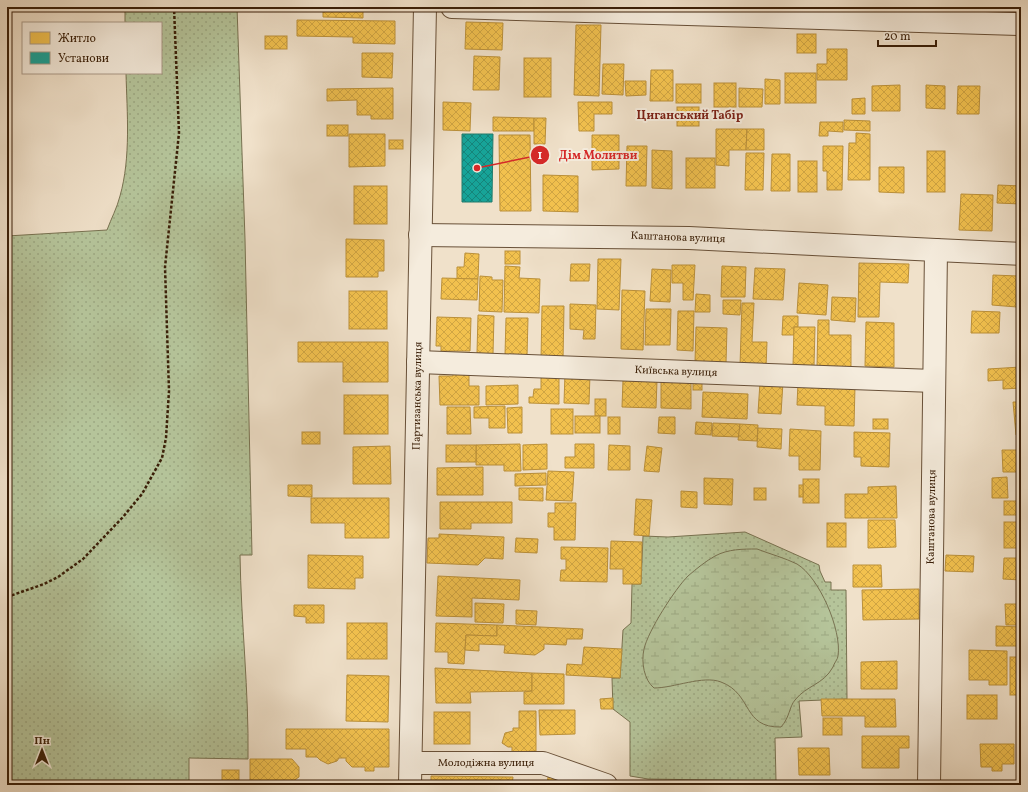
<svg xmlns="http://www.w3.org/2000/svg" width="1028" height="792" font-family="Vollkorn,serif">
	<defs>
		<pattern id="grass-dots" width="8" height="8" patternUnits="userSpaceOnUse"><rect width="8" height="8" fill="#b5c49a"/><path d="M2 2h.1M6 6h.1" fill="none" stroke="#9ca883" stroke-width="1.8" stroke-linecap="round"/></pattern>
		<pattern id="wetland-marsh" width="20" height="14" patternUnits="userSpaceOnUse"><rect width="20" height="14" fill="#b5c49a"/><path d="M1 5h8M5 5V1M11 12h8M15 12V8" fill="none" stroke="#9ca883"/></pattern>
		<pattern id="homes-cross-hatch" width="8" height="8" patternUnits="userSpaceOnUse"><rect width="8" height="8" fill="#f2c14e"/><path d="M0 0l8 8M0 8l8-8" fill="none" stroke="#d0a543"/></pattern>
		<pattern id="public-cross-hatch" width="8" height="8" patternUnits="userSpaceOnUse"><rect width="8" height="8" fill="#17a398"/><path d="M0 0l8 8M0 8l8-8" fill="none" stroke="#16847a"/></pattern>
	</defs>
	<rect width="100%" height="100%" fill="#f0e1ca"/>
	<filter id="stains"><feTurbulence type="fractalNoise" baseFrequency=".005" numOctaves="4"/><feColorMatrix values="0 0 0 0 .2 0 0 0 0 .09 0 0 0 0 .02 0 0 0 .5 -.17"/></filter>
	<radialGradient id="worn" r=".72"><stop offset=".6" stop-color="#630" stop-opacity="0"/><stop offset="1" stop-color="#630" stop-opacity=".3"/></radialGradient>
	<g fill="url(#grass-dots)" stroke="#787251">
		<path d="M 125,7 L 237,7 L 245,239 L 252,555 L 240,555 C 241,623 249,691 248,759 L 189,758 L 189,785 L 7,785 L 7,236 L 107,230 C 111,219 117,208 120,196 C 131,157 127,113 126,73 L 161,73 L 161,23 L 125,23 Z"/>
		<polygon points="745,532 819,565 820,571 825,582 831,582 831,590 846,590 847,699 799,701 802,737 775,738 776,781 648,779 630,776 630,722 613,709 612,678 620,678 623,630 631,623 632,584 641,584 643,536 668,537"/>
	</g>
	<path fill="url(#wetland-marsh)" stroke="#787251" d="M 757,549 C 770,554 785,558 797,564 C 819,577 842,630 838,656 C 838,659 834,663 833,667 C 823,685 807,685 795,700 C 789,707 790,717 781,727 C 742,728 753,694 721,682 C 703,675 674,688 654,688 C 644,680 641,662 644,649 C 648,631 675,589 688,576 C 696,569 706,561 715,556 C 728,549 743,549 757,549 Z"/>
	<g fill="url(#homes-cross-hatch)" stroke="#bb9039">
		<polygon points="288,7 363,7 363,18 323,17 323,9 288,9"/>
		<polygon points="297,20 395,21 395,44 353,43 353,37 297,36"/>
		<polygon points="466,22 503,23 502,50 465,49"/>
		<polygon points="576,25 601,25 599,96 574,95"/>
		<rect x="797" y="34" width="19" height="19"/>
		<rect x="265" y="36" width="22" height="13"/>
		<polygon points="827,49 847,49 847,80 817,80 817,64 827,64"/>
		<polygon points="362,53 393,53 392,78 362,77"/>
		<polygon points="474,56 500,57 499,90 473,90"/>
		<rect x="524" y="58" width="27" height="39"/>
		<polygon points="603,64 624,64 623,95 602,94"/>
		<polygon points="651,70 673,70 673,101 650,101"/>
		<rect x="785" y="73" width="31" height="30"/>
		<polygon points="765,79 780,80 780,104 765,104"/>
		<polygon points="625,81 646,81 646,95 626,96"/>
		<rect x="714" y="83" width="22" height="24"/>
		<rect x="676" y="84" width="25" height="19"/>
		<polygon points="900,85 900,111 872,111 872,86"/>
		<polygon points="926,85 945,86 945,109 926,108"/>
		<polygon points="958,86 980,86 979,114 957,114"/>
		<polygon points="393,88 393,119 371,119 371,115 357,115 357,100 327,101 327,89"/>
		<polygon points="739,88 763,89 762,107 739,107"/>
		<polygon points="865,98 865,114 852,114 852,99"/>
		<polygon points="443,102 471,103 470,131 443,130"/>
		<polygon points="578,102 612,102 612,114 594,114 594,131 579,131"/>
		<rect x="677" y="107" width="22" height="19"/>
		<polygon points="493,117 534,118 534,131 493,131"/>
		<polygon points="534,118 546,118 545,144 534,144"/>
		<polygon points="844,120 870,121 870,131 844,130"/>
		<polygon points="820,122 843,122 843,132 828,131 828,136 819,136"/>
		<rect x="327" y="125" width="21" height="11"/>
		<polygon points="716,129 747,129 746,150 729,150 729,166 716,165"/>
		<polygon points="747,129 764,129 764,150 746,150"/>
		<polygon points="856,133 870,134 870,180 848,180 849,143 856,143"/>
		<polygon points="349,134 385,134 385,166 349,167"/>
		<polygon points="499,135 530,135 531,211 500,211"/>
		<polygon points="592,135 619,135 619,169 592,170"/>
		<rect x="389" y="140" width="14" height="9"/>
		<polygon points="627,146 647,146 646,186 626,186"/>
		<polygon points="823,146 843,146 842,190 827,190 827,171 823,171"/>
		<polygon points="652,150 672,151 672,189 652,188"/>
		<rect x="927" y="151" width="18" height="41"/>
		<polygon points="746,153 764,153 763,190 745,190"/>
		<polygon points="772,154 790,154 790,191 771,191"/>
		<rect x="686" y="158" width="29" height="30"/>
		<rect x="798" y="161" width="19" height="31"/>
		<polygon points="879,167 904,167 904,193 879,192"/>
		<polygon points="543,175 578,176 578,212 543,211"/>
		<polygon points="998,185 1021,186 1021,204 997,203"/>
		<rect x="354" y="186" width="33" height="38"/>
		<polygon points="961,194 993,195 992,231 959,230"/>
		<polygon points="346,239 384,240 384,271 378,271 378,277 346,277"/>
		<rect x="505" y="251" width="15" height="13"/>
		<polygon points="465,253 479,254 478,279 457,279 457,267 464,267"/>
		<polygon points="598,259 621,259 619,310 597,309"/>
		<polygon points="859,263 909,264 908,283 880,282 879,317 858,317"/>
		<polygon points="571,264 590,264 589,281 570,281"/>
		<polygon points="672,265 695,265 693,300 683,300 683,283 672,283"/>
		<polygon points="505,266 520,267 519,278 540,279 539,313 504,312"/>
		<polygon points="722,266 746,267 745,297 721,297"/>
		<polygon points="755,268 785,269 783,300 753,299"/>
		<polygon points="652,269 671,270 670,302 650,301"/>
		<polygon points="993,275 1018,276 1017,307 992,305"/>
		<polygon points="480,276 492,277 492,280 503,280 502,312 479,311"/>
		<polygon points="442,278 478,279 477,300 441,299"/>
		<polygon points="799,283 828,285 826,315 797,313"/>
		<polygon points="622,290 645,291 643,350 621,349"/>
		<rect x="349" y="291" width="38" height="38"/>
		<polygon points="696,294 710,295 710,312 695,312"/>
		<polygon points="832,297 856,298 855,322 831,320"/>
		<polygon points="723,300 741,300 740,315 723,314"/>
		<polygon points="742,303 754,303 752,342 767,342 766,367 740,366"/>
		<polygon points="570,304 596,305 595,339 583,339 584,330 570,329"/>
		<polygon points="542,306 564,306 563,360 541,360"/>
		<polygon points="646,309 671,309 670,345 645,345"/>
		<polygon points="678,311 694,311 693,351 677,350"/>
		<polygon points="972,311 1000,312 999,333 971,333"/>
		<polygon points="478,315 494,316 493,354 477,353"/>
		<polygon points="783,316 798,316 798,327 794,327 794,335 782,335"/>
		<polygon points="437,317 471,318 470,351 441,351 441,346 436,346"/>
		<polygon points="506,318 528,318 527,356 505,355"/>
		<polygon points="818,320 829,320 829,335 851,335 851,368 817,367"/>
		<polygon points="866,322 894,323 894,367 865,366"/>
		<polygon points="696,327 727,328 726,363 695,362"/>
		<polygon points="794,327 815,327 814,366 793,366"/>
		<polygon points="298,342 388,342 388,382 343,382 343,362 298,362"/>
		<polygon points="1021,367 1021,388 1003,389 1003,380 988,381 988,369"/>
		<polygon points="452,370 469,370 469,386 479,386 479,405 440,405 439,376 453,376"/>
		<polygon points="541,372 559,373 559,404 529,403 529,397 533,397 534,389 541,389"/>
		<polygon points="565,373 590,374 589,404 564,403"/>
		<polygon points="623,380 657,381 656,408 622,407"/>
		<polygon points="691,380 691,409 661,408 661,381"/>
		<rect x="693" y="381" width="9" height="9"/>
		<polygon points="760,382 783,382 781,414 758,413"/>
		<polygon points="798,383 855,386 854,426 825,425 825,406 797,405"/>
		<polygon points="518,385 518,404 486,405 486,386"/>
		<polygon points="703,392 748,394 747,419 702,417"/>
		<rect x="344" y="395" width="44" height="39"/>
		<rect x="595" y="399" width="11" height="17"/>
		<polygon points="1013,402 1021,402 1021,434 1016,435"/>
		<polygon points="505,406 505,428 489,428 489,418 474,418 474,407"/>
		<polygon points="447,407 470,407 471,434 447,434"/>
		<polygon points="522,407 522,433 508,433 507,408"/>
		<rect x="551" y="409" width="22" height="25"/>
		<rect x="575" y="416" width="25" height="17"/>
		<rect x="608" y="417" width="12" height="17"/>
		<polygon points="659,417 675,417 675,434 658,433"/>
		<rect x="873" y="419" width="15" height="10"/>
		<polygon points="696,422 712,423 711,435 695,434"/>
		<polygon points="713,423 740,424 739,437 712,436"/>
		<polygon points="740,424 758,425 757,441 738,440"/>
		<polygon points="758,428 782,429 781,449 757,447"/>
		<polygon points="790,429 821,431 820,470 799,470 799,456 789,456"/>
		<rect x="302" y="432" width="18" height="12"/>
		<polygon points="854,432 890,433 889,467 861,466 861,457 854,457"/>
		<polygon points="520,444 521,471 504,471 504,465 476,465 476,445"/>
		<polygon points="547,444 547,469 523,470 523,445"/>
		<polygon points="575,444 594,444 594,468 565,468 565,457 575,457"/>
		<rect x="446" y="445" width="30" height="17"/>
		<polygon points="609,445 630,446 630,470 608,470"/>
		<polygon points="390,446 391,484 353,484 353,447"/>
		<polygon points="647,446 662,448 659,472 644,471"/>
		<polygon points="1002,450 1021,450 1021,472 1003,472"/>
		<polygon points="483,467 483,495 437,495 437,468"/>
		<polygon points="548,471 574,472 572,501 546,500"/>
		<polygon points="546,473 546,485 515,486 515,474"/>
		<polygon points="1007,477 1008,498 992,498 992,478"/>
		<polygon points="704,478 733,479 732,505 704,504"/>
		<rect x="803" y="479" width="16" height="24"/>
		<polygon points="288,485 312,485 312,497 288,496"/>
		<rect x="799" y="485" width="4" height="12"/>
		<polygon points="896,486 897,518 845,518 845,494 868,494 868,487"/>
		<polygon points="519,488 543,488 543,501 519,500"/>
		<rect x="754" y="488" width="12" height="12"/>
		<polygon points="681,491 697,492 697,508 681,507"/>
		<polygon points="311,498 389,498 389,538 345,538 345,523 311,523"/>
		<polygon points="636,499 652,500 649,536 634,535"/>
		<rect x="1004" y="501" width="17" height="14"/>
		<polygon points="440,502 512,502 512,523 471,523 471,529 440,529"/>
		<polygon points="555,503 576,503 575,540 554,540 554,527 548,527 548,513 555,513"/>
		<polygon points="868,520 895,520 896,547 868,548"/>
		<rect x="1004" y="522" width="17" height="26"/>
		<rect x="827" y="523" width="19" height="24"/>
		<polygon points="439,534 504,537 503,559 485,558 478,565 427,563 428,538 439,538"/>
		<polygon points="516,538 538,539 537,553 515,552"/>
		<polygon points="611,541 642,542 641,584 623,584 623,569 610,569"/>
		<polygon points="561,547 608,548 607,582 560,581 561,570 566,570 566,559 561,559"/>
		<polygon points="308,555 363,556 363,578 355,578 355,589 308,588"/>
		<polygon points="946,555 974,556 973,572 945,571"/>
		<polygon points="1004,558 1021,558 1021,580 1003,579"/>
		<polygon points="853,565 881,565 882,587 853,587"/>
		<polygon points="438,576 520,580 519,600 472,598 472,617 436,616"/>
		<polygon points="919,589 919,619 863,620 862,590"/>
		<polygon points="475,603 504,604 503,623 475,622"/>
		<polygon points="1005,604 1021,604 1021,625 1006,625"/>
		<polygon points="294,605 324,605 324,623 306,623 306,617 294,616"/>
		<polygon points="516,610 537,611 536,625 516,624"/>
		<rect x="347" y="623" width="40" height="36"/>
		<polygon points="436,623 497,625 497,636 466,635 464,664 448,663 448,652 435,652"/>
		<polygon points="497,625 583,629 582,639 567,639 566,645 544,644 544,649 535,655 504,653 505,645 479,644 479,651 465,650 466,635 497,636"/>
		<polygon points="996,626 1021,627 1021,646 996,646"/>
		<polygon points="584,647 622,649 620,678 566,675 567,664 582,665"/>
		<polygon points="969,650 1007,651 1007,685 989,685 989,680 969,680"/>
		<rect x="1010" y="657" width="11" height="38"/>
		<polygon points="897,661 897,689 861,689 861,662"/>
		<polygon points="435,668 532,673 532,691 470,692 471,703 436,703"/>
		<polygon points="532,673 564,674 564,704 524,704 524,692 532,691"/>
		<polygon points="347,675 389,676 388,722 346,721"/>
		<rect x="967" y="695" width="30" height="24"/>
		<polygon points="613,698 613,709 601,709 600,699"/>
		<polygon points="821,699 895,699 896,727 865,727 865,716 822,716"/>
		<polygon points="539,710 575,710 575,734 540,735"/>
		<polygon points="519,711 536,711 536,751 512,752 512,747 508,747 502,743 505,733 513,731 513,728 519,728"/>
		<rect x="434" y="712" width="36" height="32"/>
		<rect x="823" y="718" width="19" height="17"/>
		<polygon points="286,729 389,729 389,767 374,767 374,771 365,771 365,767 352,767 346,761 346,758 339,758 337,761 328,764 320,760 317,757 306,757 306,749 286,749"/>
		<polygon points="862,736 909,736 909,748 899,748 899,768 862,768"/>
		<polygon points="980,744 1014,744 1014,764 1002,764 1002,771 992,771 992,767 981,767"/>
		<polygon points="798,748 829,748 830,775 799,775"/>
		<polygon points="250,759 292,759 299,767 299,777 293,781 293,784 250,784"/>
		<rect x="222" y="770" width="17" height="15"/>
		<polygon points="431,776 513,777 512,785 431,785"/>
		<polygon points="548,777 562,777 562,785 547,785"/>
	</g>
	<polygon fill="url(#public-cross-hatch)" stroke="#227b6d" points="462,134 493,134 492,202 462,202"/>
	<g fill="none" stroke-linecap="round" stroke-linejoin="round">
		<defs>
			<g id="minor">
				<polyline points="452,7 1021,24"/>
				<polyline points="420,235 689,238 936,250 929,785"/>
				<polyline points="936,250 1021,254"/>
				<polyline points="418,362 934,381"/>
				<polyline points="411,763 543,763 606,785"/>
				<polyline points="410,785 425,7"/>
			</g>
		</defs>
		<use href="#minor" stroke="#685038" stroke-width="24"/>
		<polyline stroke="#3a1f08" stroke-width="2.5" stroke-dasharray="3 2" stroke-linecap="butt" points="7,597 44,584 58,577 83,559 123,517 142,494 162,458 166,438 169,391 165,267 179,133 174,7"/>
		<use href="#minor" stroke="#f5ecdd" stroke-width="22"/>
	</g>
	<g text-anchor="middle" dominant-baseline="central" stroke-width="4" stroke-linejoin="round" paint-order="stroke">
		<g font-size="11" fill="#3a1f08" stroke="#f5ecdd">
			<text transform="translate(678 238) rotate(2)">Каштанова вулиця</text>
			<text transform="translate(676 372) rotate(2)">Київська вулиця</text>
			<text transform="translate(418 396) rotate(-89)">Партизанська вулиця</text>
			<text transform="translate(932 517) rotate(-89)">Каштанова вулиця</text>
			<text x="486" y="763">Молодіжна вулиця</text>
		</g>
		<g font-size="12" font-weight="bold" fill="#7a1f14" stroke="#f5ecdd">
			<text x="690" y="116">Циганський Табір</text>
		</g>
	</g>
	<path fill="none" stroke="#d62828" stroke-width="1.5" d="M477 168L540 155"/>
	<g fill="#d62828" stroke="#f5ecdd" stroke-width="1.5">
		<circle cx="477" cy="168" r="4"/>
		<circle cx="540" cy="155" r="10"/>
	</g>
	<g font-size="12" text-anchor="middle" font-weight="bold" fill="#fff">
		<text x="540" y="159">1</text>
	</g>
	<g font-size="12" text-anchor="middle" font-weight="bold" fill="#d62828" stroke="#f5ecdd" stroke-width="4" stroke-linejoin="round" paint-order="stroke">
		<text x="598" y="159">Дім Молитви</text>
	</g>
	<rect width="1028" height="792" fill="none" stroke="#f0e1ca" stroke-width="24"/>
	<rect x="8" y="8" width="1012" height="776" fill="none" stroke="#3a1f08" stroke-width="2"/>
	<rect x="12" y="12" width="1004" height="768" fill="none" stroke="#3a1f08"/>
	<rect x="22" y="22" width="140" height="52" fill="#f5ecdd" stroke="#aa9a88"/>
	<rect x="30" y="32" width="20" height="12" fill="#f2c14e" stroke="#aa9a88"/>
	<text x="58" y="42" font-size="12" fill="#3a1f08">Житло</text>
	<rect x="30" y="52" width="20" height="12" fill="#17a398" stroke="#aa9a88"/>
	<text x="58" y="62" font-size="12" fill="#3a1f08">Установи</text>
	<g transform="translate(42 750)" stroke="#f5ecdd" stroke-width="3" paint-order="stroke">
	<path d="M0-3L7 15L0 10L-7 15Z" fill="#3a1f08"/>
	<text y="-6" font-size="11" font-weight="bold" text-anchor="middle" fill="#3a1f08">Пн</text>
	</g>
	<path d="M878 40v6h58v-6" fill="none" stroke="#3a1f08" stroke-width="2"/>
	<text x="884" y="40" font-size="12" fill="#3a1f08" stroke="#f5ecdd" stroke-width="3" paint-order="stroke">20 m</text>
	<rect width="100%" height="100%" filter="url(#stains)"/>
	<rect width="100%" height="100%" fill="url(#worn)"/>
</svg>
